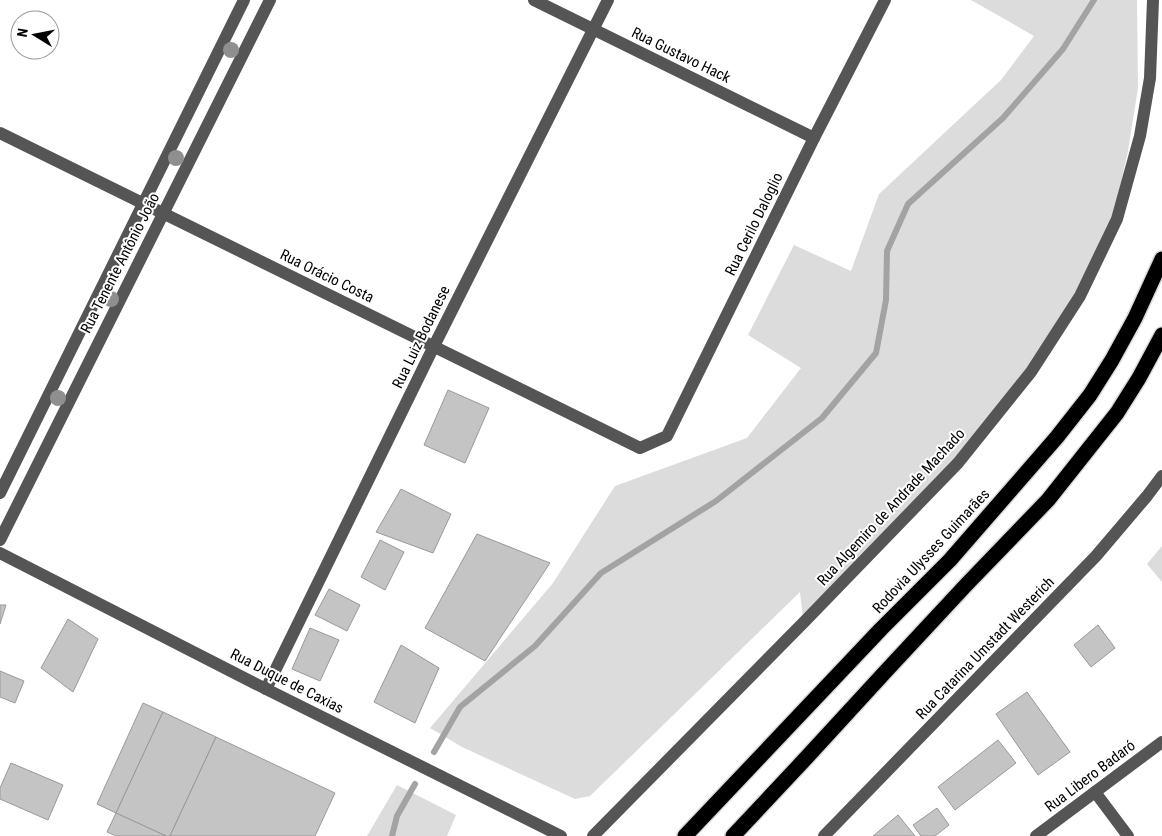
<svg xmlns="http://www.w3.org/2000/svg" width="1162" height="836" font-family="'Roboto Condensed',sans-serif">
	<rect width="100%" height="100%" fill="#fff"/>
	<g fill="#dcdcdc">
		<polygon points="971,0 1137,0 1138,88 1128,151 1113,218 1076,294 1029,371 955,461 803,618 800,592 590,796 575,799 462,747 430,728 553,583 615,486 747,438 801,368 748,335 794,245 851,271 879,194 1001,80 1034,36"/>
		<polygon points="1162,546 1162,582 1147,564"/>
		<polygon points="397,785 456,815 447,836 367,836"/>
	</g>
	<g fill="none" stroke-linecap="round" stroke-linejoin="round">
		<g stroke="#a3a3a3" stroke-width="6">
			<polyline points="434,752 460,707 535,646 601,573 716,501 822,418 876,353 886,300 887,251 908,204 1003,118 1063,49 1094,0"/>
			<polyline points="392,836 397,816 415,784"/>
		</g>
	</g>
	<g fill="#c4c4c4" stroke="#999">
		<polygon points="448,390 489,408 465,463 424,445"/>
		<polygon points="401,489 451,514 433,553 376,532"/>
		<polygon points="477,534 550,563 485,661 425,628"/>
		<polygon points="380,540 404,552 385,590 361,577"/>
		<polygon points="329,589 360,605 347,631 315,615"/>
		<polygon points="0,605 6,605 0,624"/>
		<polygon points="68,619 98,639 73,692 41,668"/>
		<polygon points="1098,625 1115,648 1091,667 1074,645"/>
		<polygon points="310,628 339,640 320,681 292,669"/>
		<polygon points="401,645 439,668 415,723 374,702"/>
		<polygon points="0,671 24,681 15,703 0,697"/>
		<polygon points="1027,692 1070,752 1038,775 996,714"/>
		<polygon points="143,703 163,712 116,813 97,804"/>
		<polygon points="163,712 216,737 170,836 166,836 116,813"/>
		<polygon points="216,737 335,793 315,836 170,836"/>
		<polygon points="998,740 1016,763 955,810 938,787"/>
		<polygon points="11,763 63,785 48,820 0,799 0,788"/>
		<polygon points="937,808 949,825 935,836 921,836 913,825"/>
		<polygon points="116,813 166,836 116,836 107,832"/>
		<polygon points="898,815 915,836 873,836"/>
	</g>
	<g fill="none" stroke-linecap="round" stroke-linejoin="round">
		<defs>
			<g id="highway">
				<polyline points="685,836 881,629 950,560 1057,437 1090,395 1112,360 1135,318 1162,259"/>
				<polyline points="733,836 807,757 886,671 966,585 1048,500 1117,413 1139,378 1162,335"/>
			</g>
		</defs>
		<use href="#highway" stroke="#dbdbdb" stroke-width="18"/>
		<g stroke="#555" stroke-width="12">
			<polyline points="534,0 814,138"/>
			<polyline points="0,133 640,448 667,436 814,138 885,0"/>
			<polyline points="0,493 244,0"/>
			<polyline points="0,540 270,0"/>
			<polyline points="0,553 266,689 561,836"/>
			<polyline points="266,689 434,346 608,0"/>
			<polyline points="1095,792 1128,836"/>
			<polyline points="593,836 807,619 958,463 1031,372 1080,296 1117,219 1140,136 1150,78 1153,0"/>
			<polyline points="824,836 1096,556 1147,496 1162,476"/>
			<polyline points="1036,836 1162,742"/>
		</g>
		<use href="#highway" stroke="#000" stroke-width="15"/>
	</g>
	<g fill="#8f8f8f">
		<circle cx="231" cy="50" r="8"/>
		<circle cx="176" cy="158" r="8"/>
		<circle cx="111" cy="299" r="8"/>
		<circle cx="58" cy="398" r="8"/>
	</g>
	<g text-anchor="middle" dominant-baseline="central" stroke-width="4" stroke-linejoin="round" paint-order="stroke">
		<g font-size="15" fill="#000" stroke="#fff">
			<text transform="translate(681 55) rotate(26)">Rua Gustavo Hack</text>
			<text transform="translate(754 224) rotate(-64)">Rua Cerilo Daloglio</text>
			<text transform="translate(120 263) rotate(-63)">Rua Tenente Antônio João</text>
			<text transform="translate(327 276) rotate(26)">Rua Orácio Costa</text>
			<text transform="translate(421 337) rotate(-64)">Rua Luiz Bodanese</text>
			<text transform="translate(891 507) rotate(-47)">Rua Algemiro de Andrade Machado</text>
			<text transform="translate(931 551) rotate(-47)">Rodovia Ulysses Guimarães</text>
			<text transform="translate(985 648) rotate(-46)">Rua Catarina Umstadt Westerich</text>
			<text transform="translate(287 681) rotate(27)">Rua Duque de Caxias</text>
			<text transform="translate(1090 776) rotate(-37)">Rua Libero Badaró</text>
		</g>
	</g>
	<g transform="translate(35 35) rotate(280)"><circle r="24" fill="#ffffff" stroke="#999999"/>
	<path d="M0-4L9 19L0 12L-9 19Z" fill="#000000"/>
	<text y="-8" font-size="14" font-weight="bold" text-anchor="middle" fill="#000000">N</text>
	</g>
</svg>
